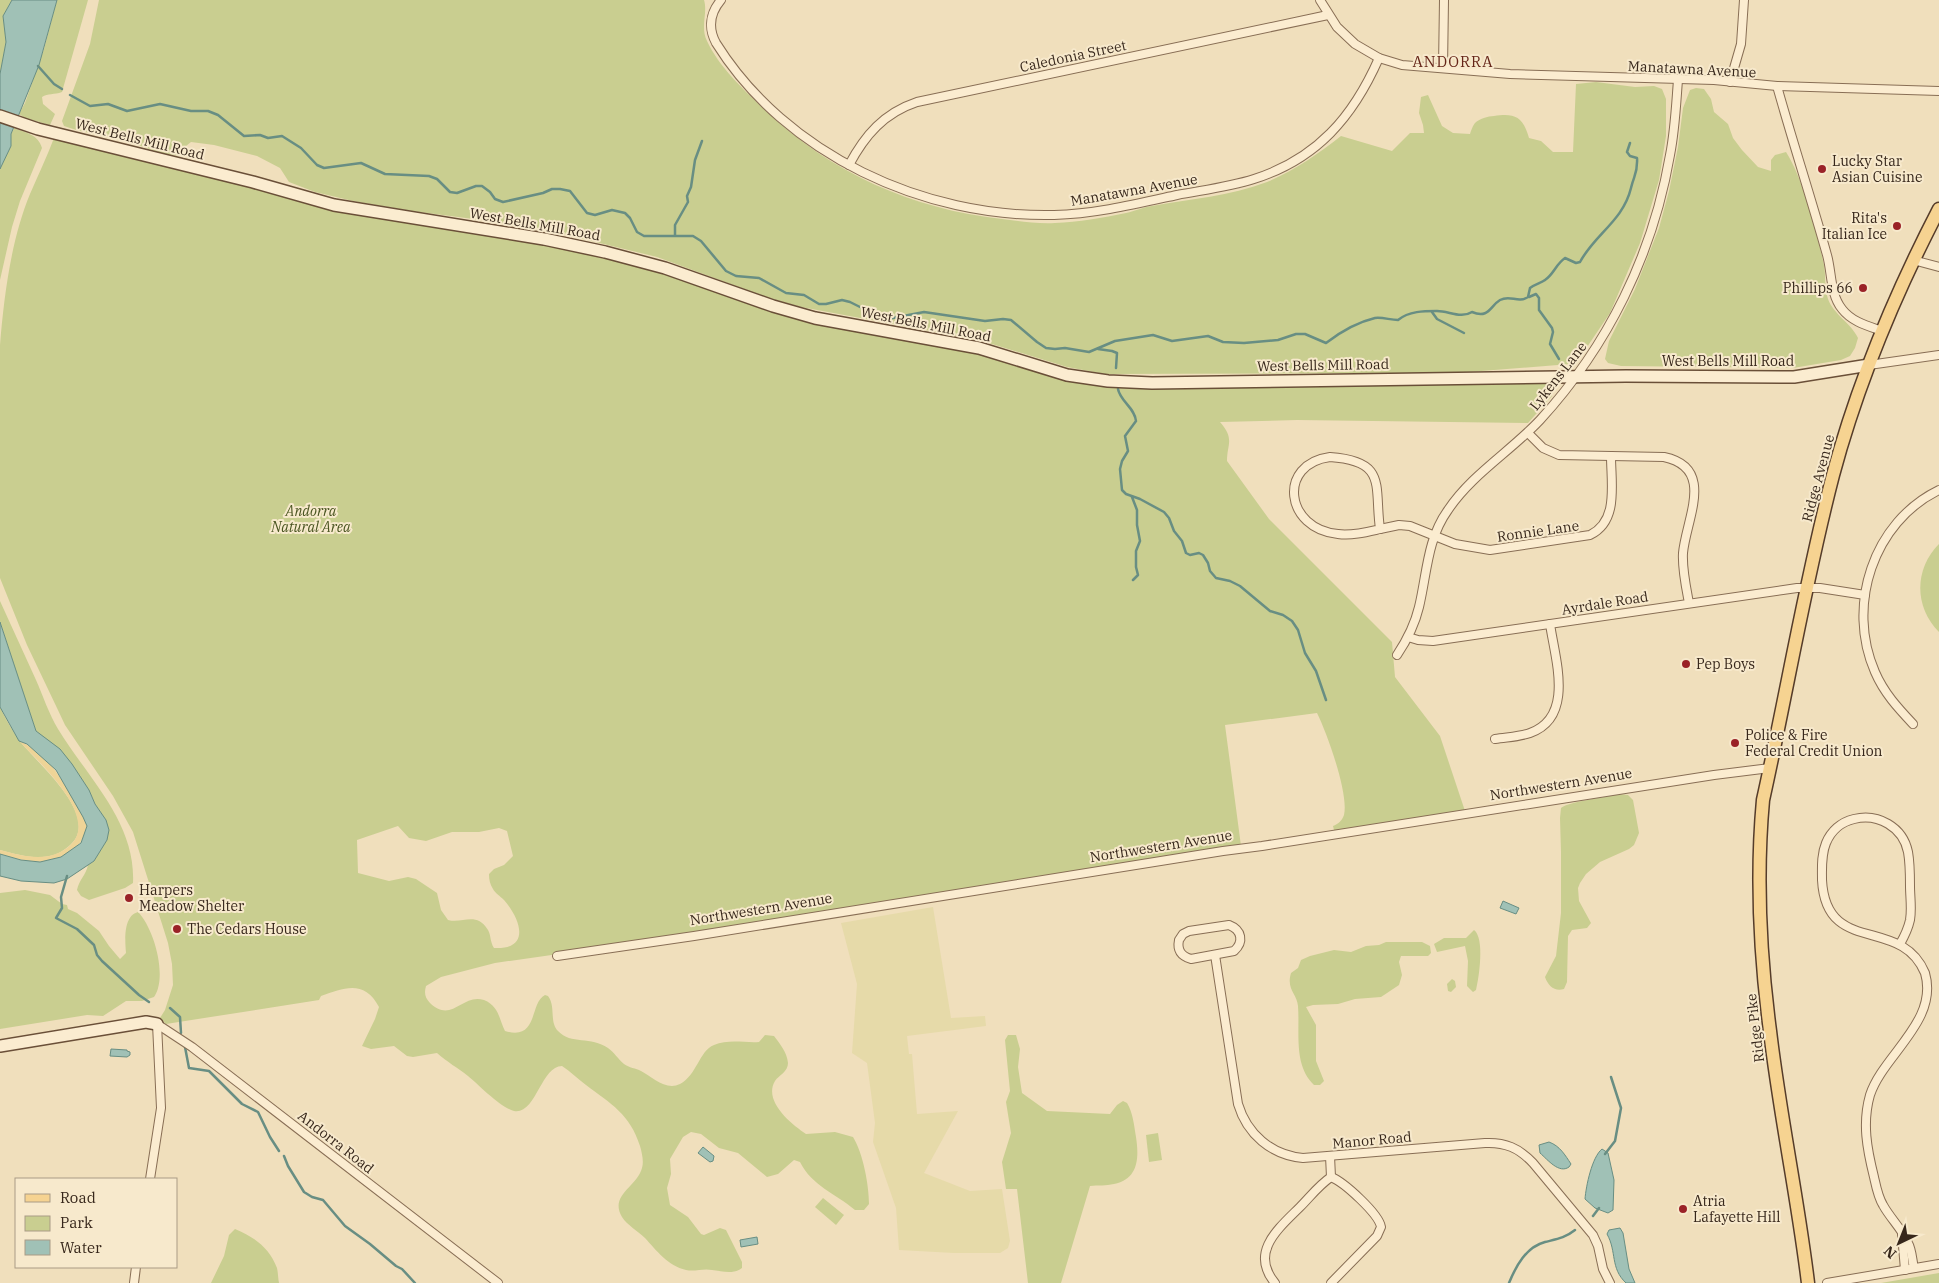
<svg xmlns="http://www.w3.org/2000/svg" width="1939" height="1283" font-family="'IBM Plex Serif',serif">
	<rect width="100%" height="100%" fill="#f0dfbc"/>
	<polygon fill="#e6daa9" points="933,907 951,1018 985,1016 986,1026 907,1036 909,1054 912,1054 917,1114 958,1111 924,1173 970,1191 1002,1189 1010,1241 1008,1248 1000,1253 954,1253 899,1250 896,1208 873,1142 875,1123 867,1063 852,1053 857,984 841,923"/>
	<g fill="#c9ce90" fill-rule="evenodd">
		<polygon points="0,0 12,0 3,16 6,42 0,74"/>
		<path d="M 57,0 L 88,0 L 62,92 C 54,95 48,93 42,97 L 43,104 L 55,114 L 50,125 L 25,118 L 19,114 L 25,103 L 44,49 Z"/>
		<path d="M 99,0 L 704,0 C 708,13 700,27 707,41 C 719,67 744,90 765,110 C 831,173 912,209 1002,219 C 1019,221 1037,224 1055,223 C 1078,222 1103,218 1126,213 C 1135,211 1143,207 1152,206 C 1190,199 1230,196 1267,182 C 1294,171 1318,154 1341,136 L 1392,151 L 1410,133 L 1424,133 L 1423,125 L 1419,113 L 1421,97 L 1428,95 L 1442,126 L 1453,133 L 1470,134 C 1471,131 1473,125 1475,123 C 1479,119 1488,116 1494,116 C 1514,113 1523,116 1529,138 L 1541,141 L 1553,152 L 1573,152 L 1576,84 L 1596,82 L 1635,87 L 1654,86 L 1662,89 L 1666,99 L 1666,136 L 1659,180 L 1640,243 L 1610,313 L 1585,350 L 1570,364 L 1456,373 L 1105,374 L 1067,367 L 979,340 L 801,307 L 766,297 L 657,257 L 534,227 L 412,211 L 353,201 L 315,192 L 289,182 L 280,168 L 257,156 L 214,145 L 191,142 L 186,146 L 187,155 C 162,158 141,144 118,138 C 100,134 82,133 64,126 L 62,121 L 90,44 Z"/>
		<path d="M 1696,88 L 1704,89 L 1711,99 L 1714,112 L 1728,124 L 1733,138 L 1742,150 L 1758,167 L 1771,171 L 1771,160 L 1775,155 L 1786,152 C 1803,178 1817,233 1824,265 C 1826,276 1824,287 1828,299 C 1834,315 1851,323 1858,338 L 1855,348 L 1850,356 L 1841,360 L 1793,368 L 1621,366 L 1608,363 L 1605,359 L 1609,341 L 1635,289 L 1659,228 L 1669,191 L 1678,147 L 1683,108 L 1690,90 Z"/>
		<path d="M 14,128 C 26,133 38,134 42,148 L 20,201 L 12,227 L 0,280 L 0,169 L 11,146 L 11,134 Z"/>
		<path d="M 54,138 L 262,188 L 601,254 L 716,289 L 964,348 L 1060,378 L 1545,383 L 1551,387 L 1552,396 L 1528,423 L 1297,420 L 1220,422 C 1235,439 1227,444 1227,461 L 1269,519 L 1392,642 L 1395,677 L 1440,736 L 1465,811 L 1347,830 L 1334,830 L 1333,826 C 1338,824 1342,821 1344,815 C 1349,794 1327,733 1317,713 L 1225,725 L 1241,846 L 649,941 L 495,963 L 441,977 L 426,986 C 424,993 425,998 430,1003 C 452,1024 462,993 484,1000 C 499,1006 499,1019 505,1031 C 539,1041 529,1003 545,995 L 548,996 C 556,1006 549,1022 558,1031 C 571,1045 591,1036 608,1048 C 614,1052 618,1059 624,1064 C 629,1068 636,1068 641,1071 C 652,1077 666,1091 680,1084 C 697,1075 699,1051 714,1045 C 728,1039 745,1043 759,1042 L 765,1035 L 774,1036 C 780,1044 787,1052 788,1063 C 788,1072 779,1075 775,1081 C 763,1101 791,1124 806,1134 L 835,1132 L 853,1137 C 863,1153 869,1185 869,1204 L 864,1210 L 855,1210 C 835,1193 812,1186 800,1162 L 794,1160 L 778,1174 L 767,1177 L 738,1153 L 719,1148 L 701,1134 L 691,1132 L 683,1137 L 670,1159 L 671,1174 L 667,1188 L 670,1205 L 688,1217 L 701,1234 L 704,1235 L 720,1228 L 726,1230 L 742,1262 L 742,1268 C 733,1275 722,1271 712,1270 C 703,1268 695,1272 686,1270 C 668,1266 656,1250 645,1238 C 638,1231 627,1225 622,1217 C 609,1195 637,1187 642,1168 C 644,1162 642,1153 640,1146 C 630,1114 611,1104 586,1085 C 578,1079 570,1071 562,1066 C 541,1066 536,1115 514,1111 C 501,1108 479,1085 468,1076 C 458,1068 447,1062 437,1053 L 413,1057 L 407,1056 L 394,1046 L 371,1049 L 362,1046 L 375,1019 L 379,1007 C 365,980 345,987 321,996 L 319,1000 L 166,1024 L 160,1018 L 165,1010 L 173,985 L 172,964 L 168,943 L 133,832 L 113,796 L 65,725 L 57,708 L 27,645 L 0,578 L 0,345 C 4,296 11,240 30,194 C 38,175 47,157 54,138 ZM 398,826 L 409,838 L 426,841 L 452,832 L 479,832 L 499,828 L 507,831 L 513,856 L 504,865 L 494,869 L 489,874 C 489,880 490,884 493,889 C 495,893 500,896 504,900 C 520,918 532,950 494,948 C 490,942 491,935 488,930 C 476,911 463,924 448,920 L 441,910 L 437,893 L 416,879 L 408,877 L 389,881 L 358,873 L 357,840 Z"/>
		<path d="M 1939,544 L 1939,632 C 1914,607 1914,569 1939,544 Z"/>
		<path d="M 0,601 C 12,627 24,654 36,680 C 43,696 49,714 58,729 C 87,777 136,822 133,883 L 125,888 L 89,900 L 81,896 L 77,890 C 79,880 86,875 88,865 L 94,861 L 107,840 L 106,820 L 95,804 L 89,790 L 72,764 L 36,731 L 0,622 Z"/>
		<path d="M 0,707 C 5,718 12,730 19,740 C 35,762 104,817 69,846 C 49,864 23,856 0,850 Z"/>
		<path d="M 1618,794 L 1628,795 L 1633,800 L 1639,833 L 1634,845 L 1629,849 L 1600,862 L 1586,874 L 1580,883 L 1578,888 L 1579,901 L 1591,923 L 1587,928 L 1572,930 L 1568,936 L 1567,982 L 1564,989 C 1555,992 1548,986 1545,977 L 1556,956 L 1561,913 L 1561,852 L 1560,818 L 1561,808 C 1570,801 1604,798 1618,794 Z"/>
		<path d="M 25,890 L 50,895 L 62,904 L 67,905 L 68,909 L 77,913 L 99,931 L 109,946 L 120,959 L 126,953 C 125,941 123,916 138,912 C 154,928 168,977 154,997 L 142,1001 L 126,1001 L 103,1016 L 87,1015 L 0,1029 L 0,893 Z"/>
		<path d="M 1474,930 C 1485,938 1479,978 1476,990 L 1473,992 L 1467,986 L 1468,961 L 1465,946 L 1437,952 L 1434,944 L 1444,938 L 1466,938 Z"/>
		<path d="M 1386,942 L 1422,942 L 1430,946 L 1431,953 L 1428,956 L 1401,956 L 1399,962 L 1402,975 L 1399,985 L 1381,997 L 1355,999 L 1338,1004 L 1313,1005 L 1306,1007 L 1316,1025 L 1316,1061 L 1324,1081 L 1320,1085 L 1314,1085 C 1293,1065 1300,1032 1298,1006 C 1297,994 1286,989 1291,973 L 1298,968 L 1301,960 L 1310,956 L 1334,950 L 1351,952 L 1366,946 L 1379,945 Z"/>
		<polygon points="1452,979 1455,981 1456,987 1451,992 1448,991 1447,984"/>
		<path d="M 1008,1035 L 1016,1035 L 1020,1049 L 1018,1067 L 1022,1093 L 1047,1111 L 1110,1114 L 1117,1105 L 1123,1101 L 1127,1103 C 1133,1113 1134,1125 1136,1137 C 1139,1157 1139,1179 1114,1184 C 1106,1186 1098,1185 1090,1186 L 1061,1283 L 1028,1283 L 1017,1189 L 1006,1189 L 1002,1162 L 1011,1133 L 1006,1102 L 1010,1091 L 1005,1040 Z"/>
		<polygon points="1158,1133 1162,1160 1149,1162 1146,1135"/>
		<polygon points="823,1198 844,1215 836,1225 815,1207"/>
		<path d="M 235,1229 C 254,1237 269,1247 277,1268 C 278,1272 278,1278 279,1283 L 211,1283 L 224,1256 L 229,1235 Z"/>
		<polygon points="1939,1273 1939,1283 1881,1283"/>
	</g>
	<path fill="#eed497" d="M 19,741 C 47,752 63,781 77,806 C 81,812 87,820 87,827 C 86,835 81,842 76,847 C 54,868 26,862 0,854 L 0,850 C 23,856 46,863 67,848 C 105,821 38,761 19,741 Z"/>
	<g fill="#a0c1b6" stroke="#688e83">
		<polygon points="12,0 57,0 39,65 11,134 11,146 0,169 0,74 6,42 3,16"/>
		<polygon points="0,622 36,731 60,749 72,764 89,790 95,804 106,820 109,830 107,840 94,861 67,879 54,883 21,881 0,876 0,854 21,860 40,862 61,857 81,843 87,826 83,817 56,770 27,744 19,741 0,707"/>
		<polygon points="1503,901 1519,908 1516,914 1500,908"/>
		<polygon points="111,1049 127,1050 127,1051 130,1052 130,1055 127,1057 110,1056"/>
		<path d="M 1549,1142 C 1560,1146 1565,1155 1571,1164 L 1569,1167 C 1559,1174 1548,1160 1540,1153 L 1539,1145 Z"/>
		<polygon points="703,1147 714,1156 713,1161 710,1162 698,1153"/>
		<path d="M 1602,1149 L 1608,1153 L 1614,1180 L 1613,1210 L 1608,1213 L 1595,1208 L 1585,1199 C 1586,1186 1592,1157 1602,1149 Z"/>
		<path d="M 1620,1228 L 1623,1233 L 1629,1269 L 1635,1283 L 1626,1283 C 1610,1268 1617,1252 1607,1234 L 1609,1230 Z"/>
		<polygon points="757,1237 758,1244 741,1247 740,1240"/>
	</g>
	<g fill="none" stroke-linecap="round" stroke-linejoin="round">
		<g stroke="#688e83" stroke-width="2.5">
			<polyline points="38,66 54,84 62,89"/>
			<path d="M 70,95 L 90,106 L 108,104 L 127,111 L 160,104 L 191,111 L 208,111 L 218,115 L 244,136 L 260,135 L 268,138 L 282,136 L 301,148 L 317,165 L 324,168 L 361,163 L 385,174 L 429,176 L 437,179 L 450,192 L 457,193 L 476,186 L 482,186 L 490,192 L 495,199 L 503,202 L 543,193 L 552,189 L 560,189 L 570,191 L 587,213 L 595,215 L 612,210 L 625,213 L 630,218 L 637,232 L 644,236 L 693,236 L 701,241 L 726,271 L 736,276 L 759,278 L 786,293 L 804,295 L 819,304 L 826,304 L 842,300 L 850,302 L 872,313 L 893,318 L 924,312 L 985,321 L 1003,319 L 1011,320 L 1037,342 L 1046,348 L 1055,349 L 1065,348 L 1089,352 L 1115,341 L 1153,335 L 1172,341 L 1208,336 L 1223,342 L 1244,343 L 1278,340 L 1296,334 L 1305,334 L 1326,343 C 1339,333 1358,322 1375,318 C 1383,317 1390,320 1398,320 C 1409,311 1424,311 1437,311 C 1449,311 1461,319 1472,312 C 1489,319 1490,306 1500,300 C 1511,294 1517,304 1528,297 L 1530,288 C 1535,284 1541,283 1545,280 C 1554,274 1556,264 1565,258 L 1576,263 L 1580,262 C 1595,234 1623,221 1631,188 C 1634,175 1638,173 1637,158 L 1630,156 L 1627,152 L 1630,143"/>
			<polyline points="675,235 675,225 688,202 687,196 691,187 695,160 702,141"/>
			<polyline points="1529,297 1536,294 1539,298 1539,310 1552,328 1553,332 1550,344 1559,359"/>
			<polyline points="1432,312 1437,319 1464,333"/>
			<polyline points="1098,349 1112,351 1117,353 1116,368"/>
			<path d="M 1118,389 C 1120,401 1135,408 1136,421 L 1125,436 L 1128,451 L 1122,461 L 1120,469 L 1122,490 L 1126,494 L 1140,499 L 1164,512 L 1169,518 L 1174,531 L 1182,541 L 1186,553 L 1190,555 L 1199,553 L 1203,555 L 1208,563 L 1210,571 L 1216,578 L 1230,581 L 1240,586 L 1270,611 L 1283,615 L 1292,621 L 1298,630 L 1305,653 L 1316,671 L 1326,700"/>
			<polyline points="1132,497 1137,510 1137,525 1140,541 1136,551 1136,567 1138,575 1133,580"/>
			<polyline points="67,876 61,897 62,908 56,918 77,929 94,945 97,955 102,961 139,995 149,1002"/>
			<polyline points="170,1008 180,1017 181,1033"/>
			<polyline points="185,1047 189,1068 209,1071 242,1104 258,1112 270,1137 279,1151"/>
			<polyline points="1605,1154 1615,1141 1621,1108 1611,1077"/>
			<polyline points="284,1156 288,1166 304,1192 312,1197 323,1200 345,1226 370,1244 396,1266 402,1269 415,1283"/>
			<polyline points="1593,1216 1599,1208"/>
			<path d="M 1509,1283 C 1516,1266 1526,1247 1545,1242 C 1557,1239 1565,1238 1575,1230"/>
		</g>
		<defs>
			<g id="street">
				<path d="M 721,0 C 710,13 708,28 716,43 C 786,155 924,218 1054,215 C 1095,214 1136,204 1177,195 C 1203,190 1229,187 1254,179 C 1317,159 1353,117 1379,58"/>
				<polyline points="1320,0 1337,27 1355,44 1379,58 1402,65 1510,74 1714,80 1777,86 1939,91"/>
				<polyline points="1443,68 1444,0"/>
				<polyline points="1730,82 1741,44 1744,0"/>
				<path d="M 1777,86 C 1793,143 1811,198 1827,255 C 1832,273 1830,294 1842,309 C 1852,322 1868,326 1882,331"/>
				<path d="M 849,165 C 865,135 884,113 917,102 L 1328,15"/>
				<polyline points="1913,260 1939,267"/>
				<polyline points="1869,365 1939,355"/>
				<path d="M 1528,433 L 1543,448 L 1559,455 L 1664,457 C 1716,468 1686,519 1683,553 C 1682,569 1686,587 1689,603"/>
				<path d="M 1330,457 C 1388,461 1374,486 1380,529 C 1367,532 1352,536 1338,534 C 1285,529 1277,464 1330,457 Z"/>
				<path d="M 1380,529 L 1399,525 L 1410,526 L 1455,544 L 1490,550 L 1590,535 C 1619,521 1611,484 1611,456"/>
				<polyline points="1408,637 1418,640 1433,641 1797,588 1820,588 1865,595"/>
				<path d="M 1397,655 C 1407,640 1415,624 1419,607 C 1427,574 1427,539 1448,510 C 1471,475 1511,451 1540,420 C 1608,346 1653,254 1670,155 C 1675,130 1676,105 1678,80"/>
				<path d="M 1913,724 C 1898,708 1884,693 1875,672 C 1846,606 1873,522 1939,490"/>
				<path d="M 1495,739 C 1507,737 1519,737 1530,733 C 1575,717 1555,659 1550,624"/>
				<path d="M 1229,925 C 1242,930 1244,942 1234,951 L 1191,959 C 1181,956 1177,950 1179,940 L 1183,934 L 1189,931 Z"/>
				<path d="M 1900,944 C 1904,937 1908,929 1910,920 C 1912,909 1910,897 1910,886 C 1910,875 1910,863 1908,852 C 1903,827 1878,813 1854,819 C 1841,822 1831,831 1826,843 C 1821,855 1822,868 1822,880 C 1826,957 1901,915 1925,973 C 1939,1021 1883,1055 1870,1095 C 1862,1123 1867,1149 1874,1177 C 1876,1186 1878,1197 1883,1205 C 1890,1218 1902,1229 1908,1243 C 1912,1250 1912,1260 1914,1268"/>
				<path d="M 1215,955 L 1238,1104 C 1247,1134 1271,1155 1303,1158 L 1485,1143 C 1505,1142 1519,1148 1533,1163 L 1593,1235 L 1598,1246 L 1603,1269 L 1610,1283"/>
				<polyline points="557,956 694,936 1223,851 1262,846 1714,775 1770,768"/>
				<polyline points="157,1024 192,1047 498,1283"/>
				<polyline points="1330,1156 1331,1177"/>
				<polyline points="150,1179 161,1108 157,1024"/>
				<polyline points="1902,1234 1905,1270"/>
				<polyline points="134,1283 136,1267"/>
				<path d="M 1275,1283 C 1249,1252 1279,1228 1300,1207 C 1310,1197 1319,1185 1331,1177"/>
				<path d="M 1331,1283 L 1377,1236 L 1381,1227 C 1379,1214 1344,1182 1331,1177"/>
				<polyline points="1827,1283 1939,1264"/>
			</g>
			<g id="secondary">
				<polyline points="0,116 38,129 253,182 334,205 544,239 605,252 665,268 773,306 815,318 979,348 1067,375 1108,381 1152,383 1626,376 1794,377 1869,365"/>
				<polyline points="0,1046 146,1022 157,1024"/>
			</g>
			<path id="primary" d="M 1808,1283 C 1798,1199 1780,1116 1770,1031 C 1760,955 1756,876 1763,800 C 1787,692 1805,582 1833,475 C 1858,382 1895,294 1939,209"/>
		</defs>
		<use href="#street" stroke="#886e55" stroke-width="10"/>
		<use href="#secondary" stroke="#6a4f38" stroke-width="14"/>
		<use href="#primary" stroke="#553c2a" stroke-width="15"/>
		<use href="#street" stroke="#fbecd0" stroke-width="8"/>
		<use href="#secondary" stroke="#fbecd0" stroke-width="11"/>
		<use href="#primary" stroke="#f6d391" stroke-width="12"/>
	</g>
	<g fill="#9a2227" stroke="#f7e9cc" stroke-width="2">
		<circle cx="1822" cy="169" r="5"/>
		<circle cx="1897" cy="226" r="5"/>
		<circle cx="1863" cy="288" r="5"/>
		<circle cx="1686" cy="664" r="5"/>
		<circle cx="1735" cy="743" r="5"/>
		<circle cx="129" cy="898" r="5"/>
		<circle cx="177" cy="929" r="5"/>
		<circle cx="1683" cy="1209" r="5"/>
	</g>
	<g text-anchor="middle" dominant-baseline="central" stroke-width="4" stroke-linejoin="round" paint-order="stroke">
		<g font-size="14" fill="#37271b" stroke="#f7e9cc">
			<text transform="translate(1073 56) rotate(-12)">Caledonia Street</text>
			<text transform="translate(1692 69) rotate(3)">Manatawna Avenue</text>
			<text transform="translate(140 139) rotate(14)">West Bells Mill Road</text>
			<text transform="translate(1134 190) rotate(-10)">Manatawna Avenue</text>
			<text transform="translate(535 224) rotate(10)">West Bells Mill Road</text>
			<text transform="translate(926 324) rotate(11)">West Bells Mill Road</text>
			<text x="1728" y="361">West Bells Mill Road</text>
			<text transform="translate(1323 365) rotate(-1)">West Bells Mill Road</text>
			<text transform="translate(1558 376) rotate(-52)">Lykens Lane</text>
			<text transform="translate(1818 478) rotate(-75)">Ridge Avenue</text>
			<text transform="translate(1538 531) rotate(-8)">Ronnie Lane</text>
			<text transform="translate(1605 603) rotate(-9)">Ayrdale Road</text>
			<text transform="translate(1561 784) rotate(-9)">Northwestern Avenue</text>
			<text transform="translate(1161 846) rotate(-9)">Northwestern Avenue</text>
			<text transform="translate(761 909) rotate(-9)">Northwestern Avenue</text>
			<text transform="translate(1755 1028) rotate(-97)">Ridge Pike</text>
			<text transform="translate(1372 1140) rotate(-5)">Manor Road</text>
			<text transform="translate(336 1142) rotate(38)">Andorra Road</text>
		</g>
		<g font-size="14" fill="#37271b" stroke="#f7e9cc" text-anchor="start">
			<text x="1832" y="161">Lucky Star<tspan x="1832" dy="16">Asian Cuisine</tspan></text>
			<text x="1887" y="218" text-anchor="end">Rita's<tspan x="1887" dy="16">Italian Ice</tspan></text>
			<text x="1853" y="288" text-anchor="end">Phillips 66</text>
			<text x="1696" y="664">Pep Boys</text>
			<text x="1745" y="735">Police &amp; Fire<tspan x="1745" dy="16">Federal Credit Union</tspan></text>
			<text x="139" y="890">Harpers<tspan x="139" dy="16">Meadow Shelter</tspan></text>
			<text x="187" y="929">The Cedars House</text>
			<text x="1693" y="1201">Atria<tspan x="1693" dy="16">Lafayette Hill</tspan></text>
		</g>
		<g font-size="14" font-style="italic" fill="#495420" stroke="#f7e9cc">
			<text x="311" y="511">Andorra<tspan x="311" dy="16">Natural Area</tspan></text>
		</g>
		<g font-size="15" letter-spacing="1" fill="#652518" stroke="#f7e9cc">
			<text x="1453" y="61">ANDORRA</text>
		</g>
	</g>
	<rect x="15" y="1178" width="162" height="90" fill="#f7e9cc" stroke="#aa9b85"/>
	<rect x="25" y="1194" width="25" height="8" fill="#f6d391" stroke="#aa9b85"/>
	<text x="60" y="1203" font-size="15" fill="#37271b">Road</text>
	<rect x="25" y="1216" width="25" height="15" fill="#c9ce90" stroke="#aa9b85"/>
	<text x="60" y="1228" font-size="15" fill="#37271b">Park</text>
	<rect x="25" y="1240" width="25" height="15" fill="#a0c1b6" stroke="#aa9b85"/>
	<text x="60" y="1253" font-size="15" fill="#37271b">Water</text>
	<g transform="translate(1899 1243) rotate(223)" stroke="#f7e9cc" stroke-width="4" paint-order="stroke">
	<path d="M0-4L9 19L0 12L-9 19Z" fill="#37271b"/>
	<text y="-8" font-size="14" font-weight="bold" text-anchor="middle" fill="#37271b">N</text>
	</g>
</svg>
